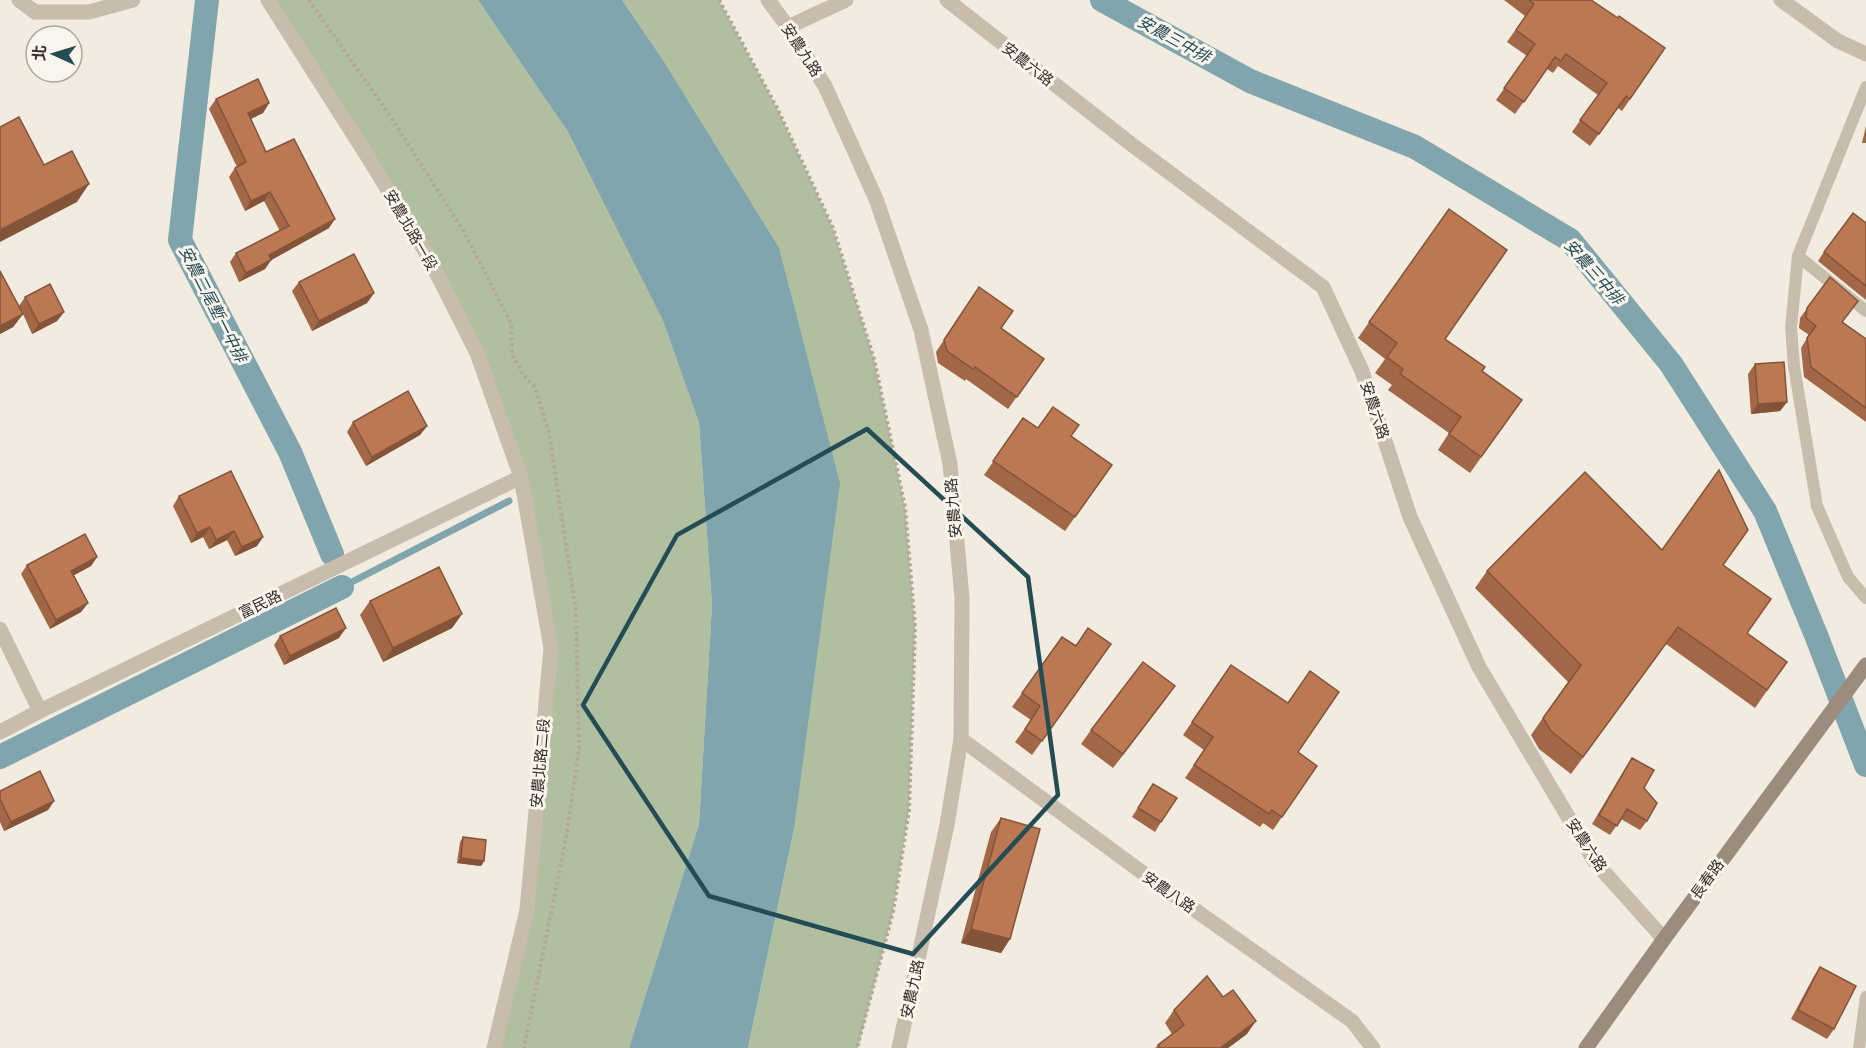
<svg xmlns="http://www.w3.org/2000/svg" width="1866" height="1048" font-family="'Public Sans','Noto Sans TC',sans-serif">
	<rect width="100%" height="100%" fill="#f1ebe0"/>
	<g fill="#b1bfa1">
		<polygon points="268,0 478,0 568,132 663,321 699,423 712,605 699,824 629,1048 494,1048 527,910 551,648 521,477 477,353"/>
		<polygon points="622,0 719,0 777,108 833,228 874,359 905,507 915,627 909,810 893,912 858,1048 748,1048 794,829 659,54"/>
	</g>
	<polygon fill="#81a5ac" points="478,0 622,0 659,54 779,248 840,483 794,829 748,1048 629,1048 699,824 712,605 699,423 663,321 568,132"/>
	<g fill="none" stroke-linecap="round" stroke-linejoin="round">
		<polyline stroke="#81a5ac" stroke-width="7" points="342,587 509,501"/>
		<g stroke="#81a5ac" stroke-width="24">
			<polyline points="207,0 180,240 290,452 332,554"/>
			<polyline points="1102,0 1250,81 1415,147 1570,240 1671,364 1765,511 1816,635 1866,765"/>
			<polyline points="0,757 342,587"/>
		</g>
		<g stroke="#b4a797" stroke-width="4" stroke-dasharray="3 3" stroke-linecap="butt">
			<polyline points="309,0 392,119 463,230 511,323 512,354 524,376 535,387 549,433 576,611 579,748 567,833 524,1048"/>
			<polyline points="719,0 777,108 833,228 874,359 905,507 915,627 909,810 893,912 857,1048"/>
		</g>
		<g stroke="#c8bcac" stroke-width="12">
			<polyline points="1866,87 1798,256 1791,327 1794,366 1817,506 1848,577 1866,598"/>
			<polyline points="1798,256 1866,311"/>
			<polyline points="1859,1048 1866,997"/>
		</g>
		<g stroke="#c8bcac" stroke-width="15">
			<polyline points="19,0 35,12 89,12 133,0"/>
			<polyline points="268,0 371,162 428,256 477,353 521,477 551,648 527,910 494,1048"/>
			<polyline points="768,0 788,27 825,86 876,199 921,330 950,464 962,598 961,739 947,825 899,1048"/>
			<polyline points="947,0 1131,144 1323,287 1362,371 1410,517 1479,667 1595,862 1664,939"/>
			<polyline points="1781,0 1838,41 1866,54"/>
			<polyline points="788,27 846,0"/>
			<polyline points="0,629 40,711"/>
			<polyline points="0,732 40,711 521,477"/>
			<polyline points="961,739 1147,876 1352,1021 1373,1048"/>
		</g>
		<polyline stroke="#9c8c7e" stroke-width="15" points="1586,1048 1664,939 1866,665"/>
	</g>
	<g fill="#a16747">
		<polygon points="1504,0 1591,0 1618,18 1665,48 1622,111 1618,108 1590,146 1572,132 1598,95 1558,66 1553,73 1547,69 1515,114 1496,100 1527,56 1507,42 1525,16"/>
		<polygon points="216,99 269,103 263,113 251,119 266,152 329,228 271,260 265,269 239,282 230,262 236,253 280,231 264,201 245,211 229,177 235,168 237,167 209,109"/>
		<polygon points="1866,126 1866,143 1862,143"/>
		<polygon points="1449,209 1445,339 1482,371 1522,400 1470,473 1438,450 1449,433 1388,390 1392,385 1375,373 1385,359 1358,338"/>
		<polygon points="1866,223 1866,300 1818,261 1824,252"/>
		<polygon points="0,271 19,306 25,297 64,312 57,321 32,334 23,314 13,327 0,334"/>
		<polygon points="1830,277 1843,322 1866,339 1866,422 1804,377 1801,348 1809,335 1799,328 1800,318"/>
		<polygon points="299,282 374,293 367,303 312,331 292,291"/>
		<polygon points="979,287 1001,328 1044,359 1008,409 966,379 965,381 938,363 936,352"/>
		<polygon points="1755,364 1787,402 1780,411 1751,414 1748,374"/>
		<polygon points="1023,418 1038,428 1071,436 1112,465 1065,531 984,475"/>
		<polygon points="353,422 427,426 420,435 366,466 347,432"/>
		<polygon points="179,496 263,537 257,546 235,556 227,540 209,549 203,537 191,543 173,506"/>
		<polygon points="1662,550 1723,565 1747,633 1787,662 1755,708 1666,644 1571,774 1539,749 1531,735 1568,682 1475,588 1487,571"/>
		<polygon points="97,557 91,566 74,575 88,603 81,612 50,629 21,574 27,565"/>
		<polygon points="370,601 462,614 452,628 383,662 360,615"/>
		<polygon points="280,636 339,638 284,665 274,645"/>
		<polygon points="1062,637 1076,646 1111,644 1032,755 1015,742 1031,720 1012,707"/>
		<polygon points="1231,665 1298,752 1317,766 1273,830 1263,823 1260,827 1185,778 1204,750 1183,735"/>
		<polygon points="1175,686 1113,768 1081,744 1091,730"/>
		<polygon points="1632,758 1644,788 1647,821 1640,830 1621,819 1610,835 1592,824 1626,767"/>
		<polygon points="1153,784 1161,822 1155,832 1132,817"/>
		<polygon points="0,791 54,801 48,810 4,831 0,822"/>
		<polygon points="1001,818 1010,939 1001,953 961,943 991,832"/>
		<polygon points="463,837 484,861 481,866 457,863 460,842"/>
		<polygon points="1820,967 1834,1029 1827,1039 1791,1019 1814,976"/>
		<polygon points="1174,1010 1247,1034 1228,1048 1155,1048 1158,1045 1172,1034 1165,1023"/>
	</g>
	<g fill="#83543a">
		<polygon points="269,103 263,113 242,123 248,113"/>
		<polygon points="89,184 77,202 0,242 0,230"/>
		<polygon points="270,192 264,201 245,211 251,201"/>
		<polygon points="335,219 329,228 266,263 271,260 265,269 239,282 246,273 269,255"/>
		<polygon points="374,293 367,303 312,331 319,321"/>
		<polygon points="64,312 57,321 32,334 39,324"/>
		<polygon points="23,314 13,327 0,334 0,326"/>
		<polygon points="1787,402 1780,411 1751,414 1758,404"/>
		<polygon points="427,426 420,435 366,466 372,457"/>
		<polygon points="210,527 203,537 191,543 197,533"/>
		<polygon points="234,531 227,540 209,549 216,540"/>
		<polygon points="263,537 257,546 235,556 242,547"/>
		<polygon points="97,557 91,566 65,580 71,571"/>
		<polygon points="88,603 81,612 50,629 56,620"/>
		<polygon points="462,614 452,628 383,662 393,648"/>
		<polygon points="346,628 339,638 284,665 290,656"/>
		<polygon points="1175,686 1165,700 1113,768 1123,754"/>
		<polygon points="54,801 48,810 4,831 11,822"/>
		<polygon points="461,858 484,861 481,866 457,863"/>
		<polygon points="971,929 1010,939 1001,953 961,943"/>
		<polygon points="1256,1021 1247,1034 1228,1048 1220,1048"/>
	</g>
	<g fill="#bb7853" stroke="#83543a" stroke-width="1.5">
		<polygon points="1529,0 1591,0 1618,18 1619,16 1665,48 1630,99 1626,96 1599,134 1580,120 1607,83 1566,54 1561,61 1555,57 1524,102 1504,88 1535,44 1516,30 1534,4"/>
		<polygon points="258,79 269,103 248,113 266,152 294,139 335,219 269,255 271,260 246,273 236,253 289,226 270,192 251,201 235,168 246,162 216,99"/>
		<polygon points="19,117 44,165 72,151 89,184 0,230 0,127"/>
		<polygon points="1449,209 1507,250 1445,339 1485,367 1482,371 1522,400 1481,457 1449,434 1461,417 1400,374 1403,369 1387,357 1397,343 1369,322"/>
		<polygon points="1853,213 1866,223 1866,286 1824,252"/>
		<polygon points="354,254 374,293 319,321 299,282"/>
		<polygon points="0,271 23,314 0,326"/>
		<polygon points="1830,277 1858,301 1842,322 1866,339 1866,408 1811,367 1807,338 1816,326 1806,318 1807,308"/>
		<polygon points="50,284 64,312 39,324 25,297"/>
		<polygon points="979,287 1013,311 1001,328 1044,359 1017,397 975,367 973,369 947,351 944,340"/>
		<polygon points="1784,362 1787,402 1758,404 1755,364"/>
		<polygon points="408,391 427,426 372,457 353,422"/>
		<polygon points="1053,407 1079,425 1071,436 1112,465 1075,517 993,461 1023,418 1038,428"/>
		<polygon points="1719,470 1748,530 1723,565 1771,599 1747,633 1787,662 1767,690 1678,627 1583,757 1551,731 1543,718 1581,665 1487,571 1585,472 1662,550"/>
		<polygon points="231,471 263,537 242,547 234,531 216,540 210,527 197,533 179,496"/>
		<polygon points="85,534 97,557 71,571 88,603 56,620 27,565"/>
		<polygon points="439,567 462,614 393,648 370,601"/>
		<polygon points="336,608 346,628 290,656 280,636"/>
		<polygon points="1088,628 1111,644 1042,741 1025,729 1040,706 1022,693 1062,637 1076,646"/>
		<polygon points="1143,662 1175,686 1123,754 1091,730"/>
		<polygon points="1231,665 1288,703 1310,671 1339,692 1298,752 1317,766 1282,817 1272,810 1269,814 1194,765 1213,737 1192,722"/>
		<polygon points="1632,758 1654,770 1644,788 1657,803 1647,821 1627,809 1617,826 1599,815"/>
		<polygon points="40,771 54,801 11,822 0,799 0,791"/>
		<polygon points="1153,784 1177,798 1161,822 1138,808"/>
		<polygon points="1001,818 1040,829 1010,939 971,929"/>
		<polygon points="463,837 486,840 484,861 461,858"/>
		<polygon points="1820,967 1856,986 1834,1029 1798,1010"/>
		<polygon points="1207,976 1223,997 1233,990 1256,1021 1220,1048 1160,1048 1158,1045 1184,1025 1174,1010"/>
	</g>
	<path fill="none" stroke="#234c55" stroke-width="4.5" stroke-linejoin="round" d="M 867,429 L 1028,577 L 1058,795 L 913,954 L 709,896 L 583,705 L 677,535 Z"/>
	<g text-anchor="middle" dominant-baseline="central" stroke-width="6" stroke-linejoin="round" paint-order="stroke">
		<g font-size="15" fill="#37302a" stroke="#f9f4ec">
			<text transform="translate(802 50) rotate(57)">安農九路</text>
			<text transform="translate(1028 64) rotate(38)">安農六路</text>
			<text transform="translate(411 230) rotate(60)">安農北路一段</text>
			<text transform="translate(1375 410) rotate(72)">安農六路</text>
			<text transform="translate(953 508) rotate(-95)">安農九路</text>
			<text transform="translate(260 604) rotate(-26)">富民路</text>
			<text transform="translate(540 763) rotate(-85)">安農北路二段</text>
			<text transform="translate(1587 845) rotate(57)">安農六路</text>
			<text transform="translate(1707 879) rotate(-54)">長春路</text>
			<text transform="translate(1169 892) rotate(35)">安農八路</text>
			<text transform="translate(912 989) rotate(-78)">安農九路</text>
		</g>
		<g font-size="16" font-style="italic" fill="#234c55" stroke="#f9f4ec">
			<text transform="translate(1174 39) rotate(29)">安農三中排</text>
			<text transform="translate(1594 272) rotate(49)">安農三中排</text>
			<text transform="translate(213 304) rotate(63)">安農二尾塹一中排</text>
		</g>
	</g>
	<g transform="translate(54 54) rotate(274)"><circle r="28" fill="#f9f4ec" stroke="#aba69e" stroke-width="1.5"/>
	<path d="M0-4.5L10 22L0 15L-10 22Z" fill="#234c55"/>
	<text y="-9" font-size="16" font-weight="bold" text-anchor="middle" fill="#37302a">北</text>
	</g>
</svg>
